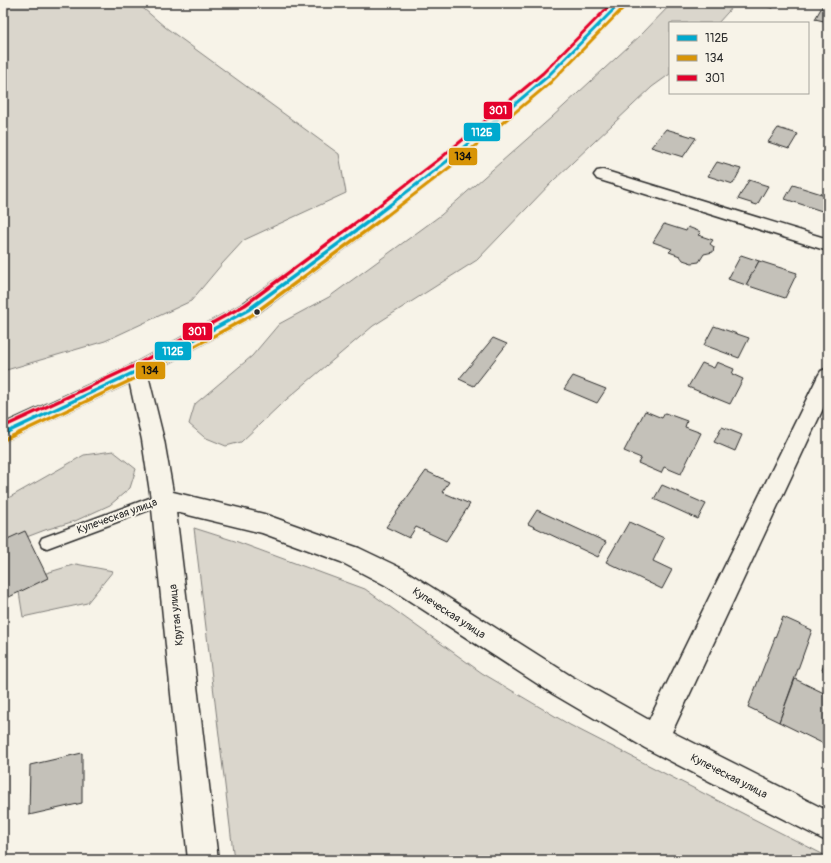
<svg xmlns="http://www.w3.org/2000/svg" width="831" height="863" font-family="Pangolin,sans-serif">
	<rect width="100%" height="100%" fill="#f7f3e8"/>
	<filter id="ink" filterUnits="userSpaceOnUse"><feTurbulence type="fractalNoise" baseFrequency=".025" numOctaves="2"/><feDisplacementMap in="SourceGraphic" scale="8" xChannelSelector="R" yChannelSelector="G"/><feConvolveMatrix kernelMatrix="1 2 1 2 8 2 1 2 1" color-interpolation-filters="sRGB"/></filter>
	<g filter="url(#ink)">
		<g fill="#dad6cc" stroke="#82807c">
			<polygon points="3,3 137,3 165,27 339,154 346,193 244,240 222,264 191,301 105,341 3,371"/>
			<polygon points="672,3 736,3 718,23 670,23 670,74 652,87 553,181 477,260 373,326 280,405 241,442 226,446 204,437 189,424 195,404 252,356 279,324 329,297 441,215 552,117 642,34"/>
			<polygon points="113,451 136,469 130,488 110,505 75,521 45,530 3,546 3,501 84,455"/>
			<polygon points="194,528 235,541 365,589 482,673 570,725 828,857 828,860 234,860"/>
			<polygon points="76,564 113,571 87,603 23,617 19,592 40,575"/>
		</g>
		<g fill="#c4c1b9" stroke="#2b2b2b">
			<polygon points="754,3 776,3 773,8"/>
			<polygon points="823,5 828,6 828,22 815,19"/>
			<polygon points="778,128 798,134 789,149 768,142"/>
			<polygon points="666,129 696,138 683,157 651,147"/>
			<polygon points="717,162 741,169 733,184 708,176"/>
			<polygon points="749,180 768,186 757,205 738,199"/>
			<polygon points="793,185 828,196 828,207 825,212 785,199"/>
			<polygon points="664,224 686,231 688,227 701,232 698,235 713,240 710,244 714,247 713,252 704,254 699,262 692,263 683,260 680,256 669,252 672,249 653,242"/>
			<polygon points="741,255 759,261 746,285 728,279"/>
			<polygon points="759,261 797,273 785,298 746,285"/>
			<polygon points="714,326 749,338 739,358 704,345"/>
			<polygon points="493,338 507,344 474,386 459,379"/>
			<polygon points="717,362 734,369 732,374 743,379 730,404 688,387 702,363 714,368"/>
			<polygon points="573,376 606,389 597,403 564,389"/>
			<polygon points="645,411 662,418 665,413 687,421 685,427 701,433 681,474 664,467 661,473 638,463 641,458 624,451"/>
			<polygon points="722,427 742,435 735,451 714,442"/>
			<polygon points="426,471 449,482 442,492 470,504 446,541 416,527 409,538 386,527"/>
			<polygon points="662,485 706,504 698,519 654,499"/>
			<polygon points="537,510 606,542 598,557 528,524"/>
			<polygon points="629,522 664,538 653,561 672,570 662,589 606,562"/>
			<polygon points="25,531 48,578 3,600 3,541"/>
			<polygon points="783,617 812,630 779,722 748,707"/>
			<polygon points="828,654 828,672 822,670"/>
			<polygon points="795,679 828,695 828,746 779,722"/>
			<polygon points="82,753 82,803 29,815 30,765"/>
		</g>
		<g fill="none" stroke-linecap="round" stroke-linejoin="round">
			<defs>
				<polygon id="lane" points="163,493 168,495 170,499 168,503 47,548 42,546 40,542 42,538"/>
				<g id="street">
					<polygon points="603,170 828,239 828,251 597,179 594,175 597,171"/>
					<polygon points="137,363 144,366 147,371 164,440 173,492 264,514 359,548 403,569 571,676 649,720 818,376 821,371 828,368 828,398 672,732 828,811 828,842 645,748 553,694 385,585 341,562 262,533 176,512 218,860 188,860 151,499 142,440 127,371 130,366"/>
				</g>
				<polygon id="secondary" points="612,3 627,3 552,80 452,166 364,234 255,315 144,376 3,442 3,424 130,366 241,305 352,226 440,158 542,74"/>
			</defs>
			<use href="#lane" stroke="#2b2b2b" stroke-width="3"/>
			<use href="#street" stroke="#2b2b2b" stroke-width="3"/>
			<use href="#secondary" stroke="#2b2b2b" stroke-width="3"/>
			<use href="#lane" fill="#f7f3e8" fill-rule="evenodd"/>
			<use href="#street" fill="#f7f3e8" fill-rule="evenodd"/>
			<use href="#secondary" fill="#f7f3e8" fill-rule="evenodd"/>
			<defs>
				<polyline id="bus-1-far1" points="374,217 446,162 547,77 620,3"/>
				<polyline id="bus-1" points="3,434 137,371 248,310 376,216"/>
				<polyline id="bus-2-far1" points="385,217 450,167 551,82 624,7"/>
				<polyline id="bus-2" points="6,439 140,376 252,315 386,216"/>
				<polyline id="bus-3-far1" points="364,217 442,157 543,73 612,3"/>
				<polyline id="bus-3" points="3,427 134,366 245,305 365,216"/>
			</defs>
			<use href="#bus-1-far1" stroke="#f7f3e8" stroke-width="5"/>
			<use href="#bus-1" stroke="#f7f3e8" stroke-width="6"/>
			<use href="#bus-2-far1" stroke="#f7f3e8" stroke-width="5"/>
			<use href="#bus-2" stroke="#f7f3e8" stroke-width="6"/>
			<use href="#bus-3-far1" stroke="#f7f3e8" stroke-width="5"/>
			<use href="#bus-3" stroke="#f7f3e8" stroke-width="6"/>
			<use href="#bus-1-far1" stroke="#00a9ce" stroke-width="3"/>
			<use href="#bus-1" stroke="#00a9ce" stroke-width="3.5"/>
			<use href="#bus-2-far1" stroke="#d89406" stroke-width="3"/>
			<use href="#bus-2" stroke="#d89406" stroke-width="3.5"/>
			<use href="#bus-3-far1" stroke="#e4002b" stroke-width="3"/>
			<use href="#bus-3" stroke="#e4002b" stroke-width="3.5"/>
		</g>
	</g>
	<circle fill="#2b2b2b" stroke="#f7f3e8" stroke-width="1.5" cx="257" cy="312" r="3.5"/>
	<g text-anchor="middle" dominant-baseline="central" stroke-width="4" stroke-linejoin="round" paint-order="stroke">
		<g font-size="11" fill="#2b2b2b" stroke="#f7f3e8">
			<text transform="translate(117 516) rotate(-20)">Купеческая улица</text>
			<text transform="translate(449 613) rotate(33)">Купеческая улица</text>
			<text transform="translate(176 615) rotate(-96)">Крутая улица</text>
			<text transform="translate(729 776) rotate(27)">Купеческая улица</text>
		</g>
	</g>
	<g stroke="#f7f3e8" stroke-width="1.5">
		<rect x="483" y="101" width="30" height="19" rx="4" fill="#e4002b"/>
		<rect x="463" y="122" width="38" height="20" rx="4" fill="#00a9ce"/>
		<rect x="448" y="147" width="30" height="19" rx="4" fill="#d89406"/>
		<rect x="182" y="322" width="31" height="19" rx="4" fill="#e4002b"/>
		<rect x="154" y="341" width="38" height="20" rx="4" fill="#00a9ce"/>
		<rect x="135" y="361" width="31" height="19" rx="4" fill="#d89406"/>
	</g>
	<g font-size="11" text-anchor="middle" font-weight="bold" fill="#fff">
		<text x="498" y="114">301</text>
		<text x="482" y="136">112Б</text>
		<text x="197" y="335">301</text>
		<text x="173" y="355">112Б</text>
	</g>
	<g font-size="11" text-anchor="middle" font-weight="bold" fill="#111">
		<text x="463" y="160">134</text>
		<text x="150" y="374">134</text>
	</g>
	<rect width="831" height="863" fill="none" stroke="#f7f3e8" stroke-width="16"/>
	<rect x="8" y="8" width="815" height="847" fill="none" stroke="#2b2b2b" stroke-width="1.5" filter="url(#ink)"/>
	<rect x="669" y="22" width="140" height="72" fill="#f7f3e8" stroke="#a5a39c"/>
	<rect x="677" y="35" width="20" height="6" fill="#00a9ce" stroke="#a5a39c"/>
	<text x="705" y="42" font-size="12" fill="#2b2b2b">112Б</text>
	<rect x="677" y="55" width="20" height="6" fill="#d89406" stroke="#a5a39c"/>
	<text x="705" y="62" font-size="12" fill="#2b2b2b">134</text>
	<rect x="677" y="75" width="20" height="6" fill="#e4002b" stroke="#a5a39c"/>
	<text x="705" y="82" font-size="12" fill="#2b2b2b">301</text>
</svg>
